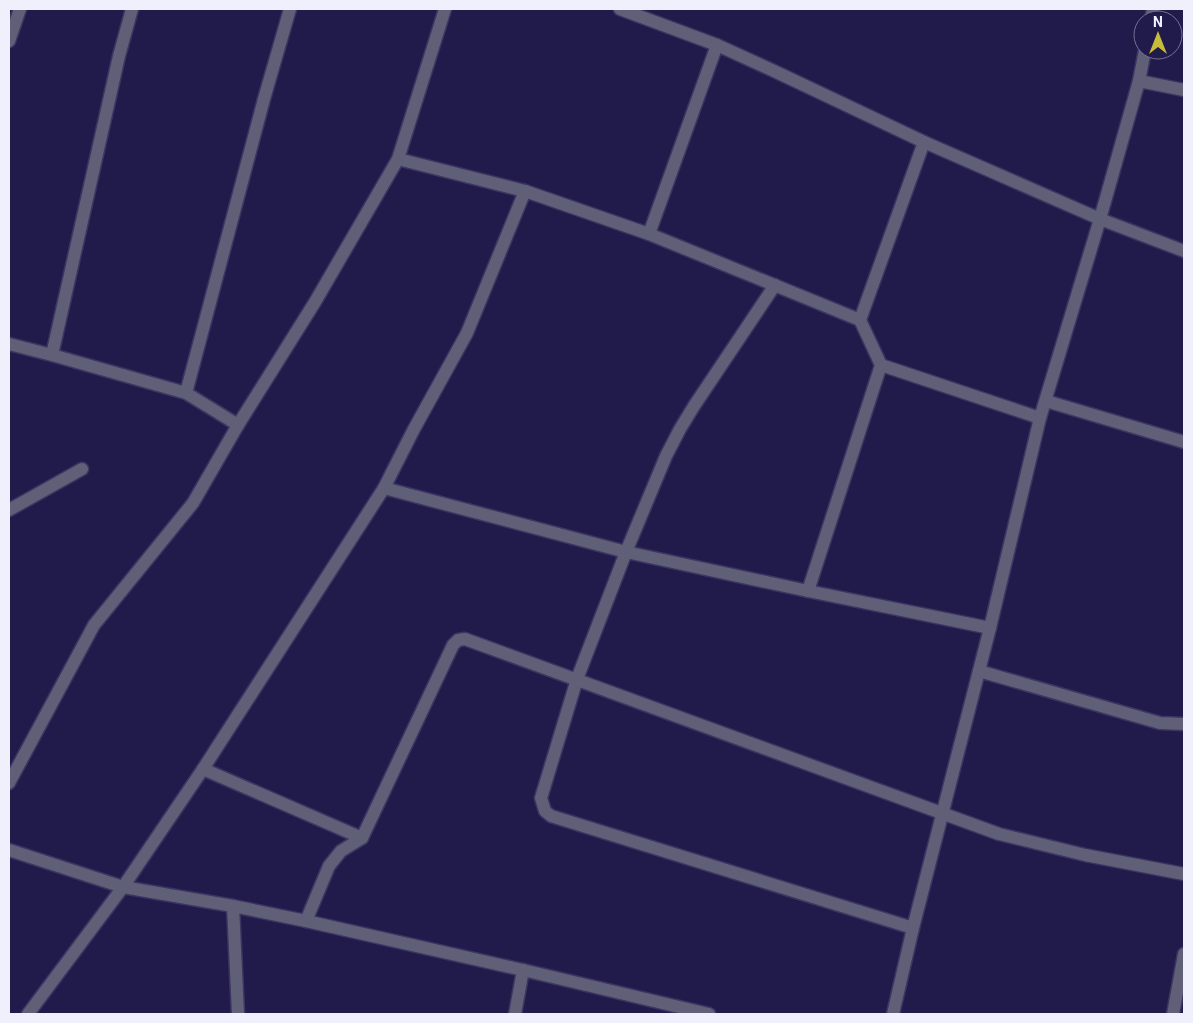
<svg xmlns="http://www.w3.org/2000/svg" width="1193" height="1023" font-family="Roboto,sans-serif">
	<rect width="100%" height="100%" fill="#211b4c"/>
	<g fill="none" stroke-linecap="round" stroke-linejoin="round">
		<defs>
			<g id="minor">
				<polyline points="620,9 717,45 774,71 924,142 1100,219 1184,251"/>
				<polyline points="1151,20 1153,9"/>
				<polyline points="9,41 20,9"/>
				<polyline points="1139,81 1184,90"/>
				<polyline points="398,159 525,191 649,234 860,320"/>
				<polyline points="649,234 717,45"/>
				<polyline points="775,285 694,406 680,429 666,456 626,552 577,679 541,798 545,811 551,816 913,928"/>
				<polyline points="9,344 52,355 186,393 238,425"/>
				<polyline points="52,355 119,56 132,9"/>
				<polyline points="881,365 1040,418"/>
				<polyline points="186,393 264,99 290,9"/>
				<polyline points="1046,401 1184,442"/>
				<polyline points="384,488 626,552 808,591 990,628"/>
				<polyline points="9,510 82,469"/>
				<polyline points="808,591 881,365 860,320 924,142"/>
				<polyline points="979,671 1160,723 1184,724"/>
				<polyline points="203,769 362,838"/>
				<polyline points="9,783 94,625 193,503 238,425 315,302 398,159 445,9"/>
				<polyline points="9,850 123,887 233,906 306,921 523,970 709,1014"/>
				<polyline points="233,906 238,1014"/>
				<polyline points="306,921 329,866 341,851 362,838 453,645 458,640 465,639 999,834 1085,855 1184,874"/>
				<polyline points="28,1014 123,887 203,769 384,488 414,429 467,333 525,191"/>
				<polyline points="515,1014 523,970"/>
				<polyline points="893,1014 913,928 990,628 1040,418 1100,219 1139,81 1145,50"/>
				<polyline points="1173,1014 1184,954"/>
			</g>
		</defs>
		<use href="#minor" stroke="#3a3561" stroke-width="15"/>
		<use href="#minor" stroke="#5f5f77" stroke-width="12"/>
	</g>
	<rect width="1193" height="1023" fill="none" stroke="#f0f0fd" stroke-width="20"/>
	<g transform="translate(1158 35)"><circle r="24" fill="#211b4c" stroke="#747093"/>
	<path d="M0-4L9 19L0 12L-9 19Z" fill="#c7bb3c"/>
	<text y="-8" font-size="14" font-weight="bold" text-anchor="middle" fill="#f0f0fd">N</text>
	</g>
</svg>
